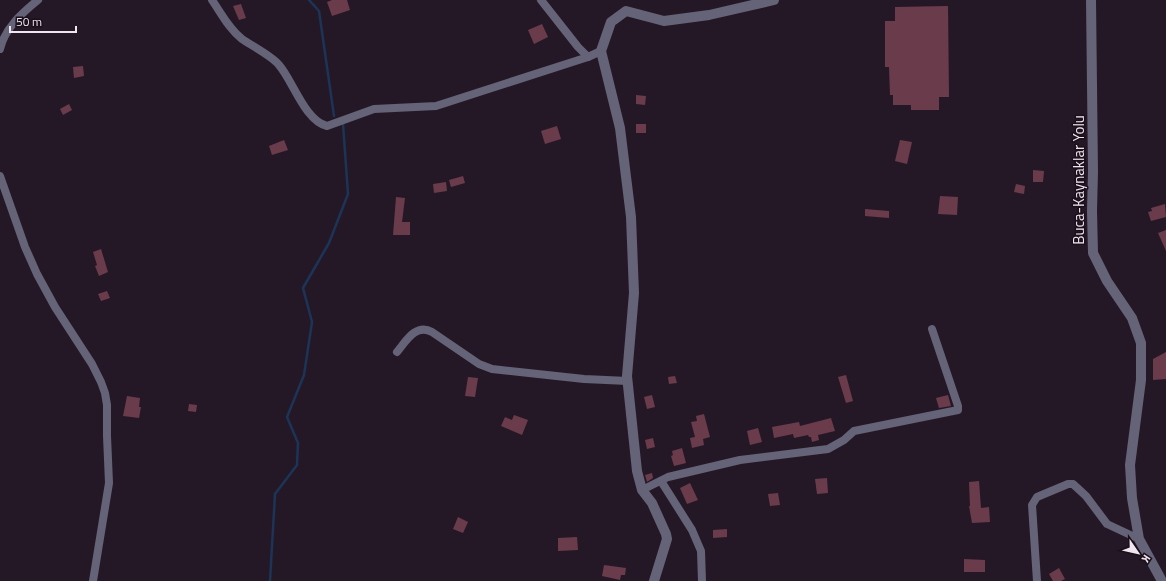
<svg xmlns="http://www.w3.org/2000/svg" width="1166" height="581" font-family="'Titillium Web',sans-serif">
	<rect width="100%" height="100%" fill="#251826"/>
	<g fill="none" stroke-linecap="round" stroke-linejoin="round">
		<g stroke="#1b3457" stroke-width="2.5">
			<polyline points="309,0 319,11 334,116"/>
			<polyline points="270,581 275,494 297,465 298,443 287,417 304,375 312,322 303,288 329,243 348,194 343,124"/>
		</g>
	</g>
	<g fill="#6a3b4b">
		<polygon points="332,0 347,0 350,10 332,16 327,2"/>
		<polygon points="241,4 246,18 239,20 233,6"/>
		<polygon points="948,6 949,97 939,97 939,110 911,110 911,105 893,105 893,95 890,95 889,67 885,67 885,21 895,21 895,7"/>
		<polygon points="542,24 548,37 534,44 528,30"/>
		<polygon points="83,66 84,76 74,78 73,67"/>
		<polygon points="636,95 646,96 645,105 636,104"/>
		<polygon points="69,104 72,110 63,115 60,109"/>
		<rect x="636" y="124" width="10" height="9"/>
		<polygon points="557,126 561,139 545,144 541,131"/>
		<polygon points="284,140 288,150 272,155 269,146"/>
		<polygon points="900,140 912,142 907,164 895,161"/>
		<polygon points="1033,170 1044,171 1043,182 1033,182"/>
		<polygon points="463,176 465,183 451,187 449,180"/>
		<polygon points="446,182 447,191 434,193 433,184"/>
		<polygon points="1016,184 1025,186 1024,194 1014,192"/>
		<polygon points="940,196 958,197 957,215 938,214"/>
		<polygon points="396,197 405,198 402,222 410,222 410,235 393,235"/>
		<polygon points="1165,204 1166,217 1151,221 1148,212 1152,211 1151,208"/>
		<polygon points="865,209 889,211 889,218 865,216"/>
		<polygon points="1166,230 1166,251 1158,233"/>
		<polygon points="101,249 108,272 99,276 95,266 97,265 93,252"/>
		<polygon points="107,291 110,298 101,301 98,294"/>
		<polygon points="1166,352 1166,379 1153,380 1153,359"/>
		<polygon points="846,375 853,401 846,403 838,377"/>
		<polygon points="675,376 677,383 669,384 668,377"/>
		<polygon points="468,377 478,378 475,397 465,396"/>
		<polygon points="652,395 655,407 647,409 644,397"/>
		<polygon points="948,395 951,406 939,408 936,398"/>
		<polygon points="127,396 140,398 139,407 141,407 139,418 123,416"/>
		<polygon points="189,404 197,405 196,412 188,411"/>
		<polygon points="704,414 710,437 703,439 704,445 692,448 690,438 695,437 691,422 697,421 696,416"/>
		<polygon points="514,415 528,420 522,435 501,426 505,417 512,420"/>
		<polygon points="831,418 835,431 818,435 819,440 812,442 811,437 809,437 808,435 794,438 793,434 774,438 772,427 799,422 800,426"/>
		<polygon points="758,428 762,442 750,445 747,431"/>
		<polygon points="653,438 655,447 647,449 645,440"/>
		<polygon points="682,448 686,463 674,466 671,456 673,455 672,451"/>
		<polygon points="652,473 653,478 647,482 645,475"/>
		<polygon points="827,478 828,493 817,494 815,479"/>
		<polygon points="979,481 981,508 989,507 990,522 972,523 969,506 970,506 969,482"/>
		<polygon points="690,483 698,500 687,504 680,488"/>
		<polygon points="778,493 780,505 770,506 768,494"/>
		<polygon points="458,517 468,522 463,533 453,529"/>
		<polygon points="727,529 727,537 713,538 713,530"/>
		<polygon points="577,537 578,550 558,551 558,538"/>
		<polygon points="964,559 985,560 985,572 964,572"/>
		<polygon points="604,565 626,568 625,575 621,575 620,580 602,576"/>
		<polygon points="1059,568 1065,579 1061,581 1053,581 1049,574"/>
	</g>
	<g fill="none" stroke-linecap="round" stroke-linejoin="round">
		<g stroke="#656377" stroke-width="8">
			<path d="M 212,0 C 221,13 229,29 242,39 C 252,46 272,56 279,65 C 293,81 305,121 327,126 L 374,109 L 436,106 L 588,57 L 601,51"/>
			<polyline points="541,0 578,47 588,57"/>
			<path d="M 0,49 C 5,28 22,13 38,0"/>
			<polyline points="0,176 25,247 37,274 55,307 92,364 101,382 105,393 107,405 107,436 109,483 93,581"/>
			<path d="M 397,352 C 406,341 416,323 432,332 L 479,364 L 492,369 L 584,379 L 628,381"/>
			<polyline points="661,481 692,530 701,551 702,581"/>
			<polyline points="642,490 668,477 740,460 828,449 844,440 854,431 958,410 958,406 932,329"/>
			<polyline points="1037,581 1032,505 1037,497 1068,484 1073,484 1086,496 1107,524 1139,539"/>
		</g>
		<g stroke="#656377" stroke-width="10">
			<polyline points="1091,0 1093,171 1092,211 1093,253 1107,281 1132,318 1141,343 1141,380 1130,465 1132,498 1139,539 1162,581"/>
			<polyline points="654,581 667,539 666,534 652,503 642,490 637,471 627,376 634,293 631,217 620,128 601,51 611,22 626,11 664,21 709,15 774,0"/>
		</g>
	</g>
	<g text-anchor="middle" dominant-baseline="central" stroke-width="3" stroke-linejoin="round" paint-order="stroke">
		<g font-size="15" fill="#efe6ef" stroke="#1c0f1c">
			<text transform="translate(1078 180) rotate(-90)">Buca-Kaynaklar Yolu</text>
		</g>
	</g>
	<g transform="translate(1138 553) rotate(124)" stroke="#1c0f1c" stroke-width="3" paint-order="stroke">
	<path d="M0-3L7 15L0 10L-7 15Z" fill="#efe6ef"/>
	<text y="-6" font-size="11" font-weight="bold" text-anchor="middle" fill="#efe6ef">K</text>
	</g>
	<path d="M10 26v6h66v-6" fill="none" stroke="#efe6ef" stroke-width="2"/>
	<text x="16" y="26" font-size="12" fill="#efe6ef" stroke="#1c0f1c" stroke-width="3" paint-order="stroke">50 m</text>
</svg>
